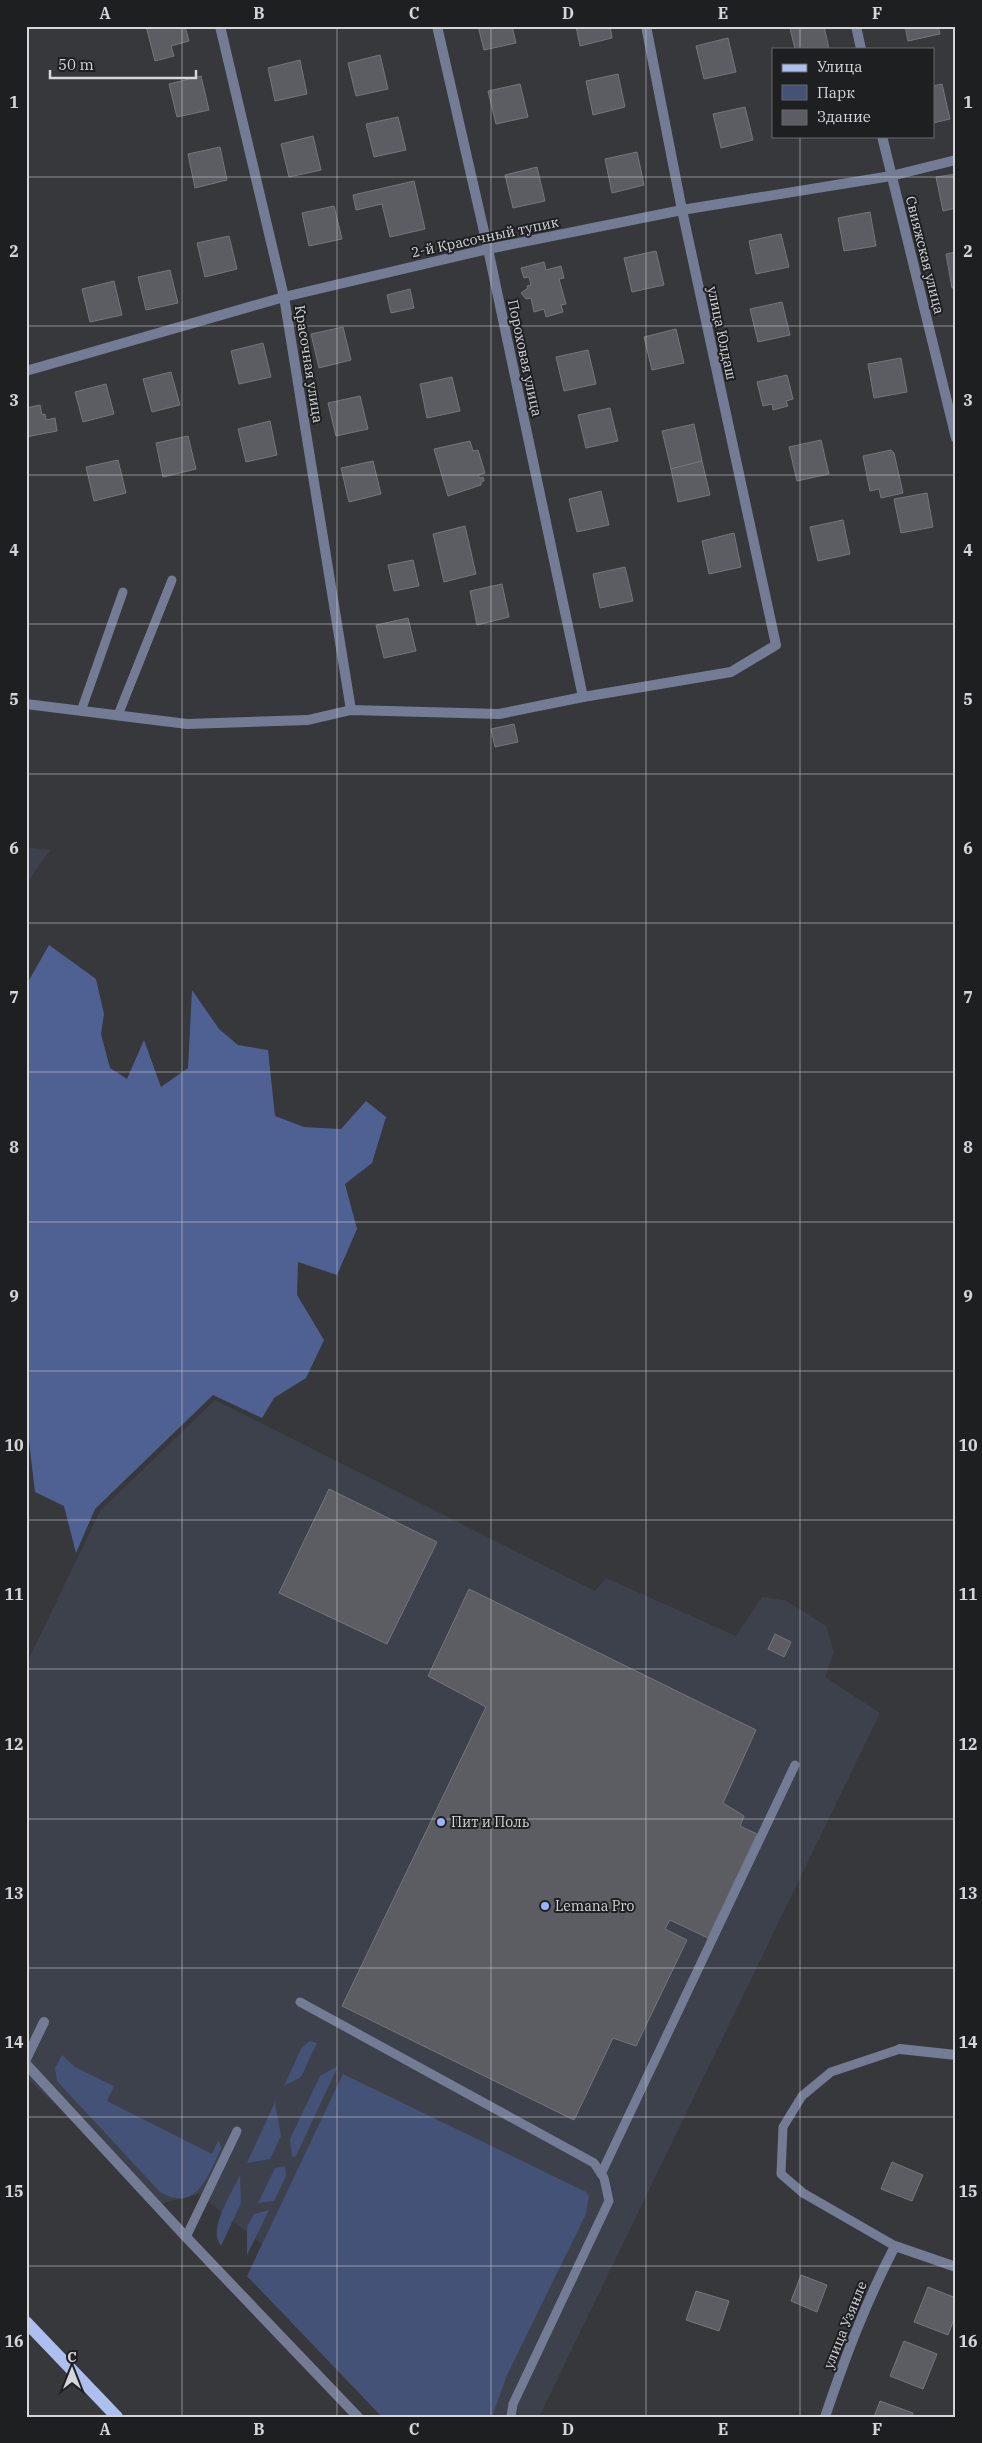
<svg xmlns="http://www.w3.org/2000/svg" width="982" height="2443" font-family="'IBM Plex Serif',serif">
	<rect width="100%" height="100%" fill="#36383c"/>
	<g fill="#3d414b">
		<polygon points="26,847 50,850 26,884"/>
		<polygon points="215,1400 595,1591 606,1578 736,1636 762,1597 785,1600 826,1626 834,1652 825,1677 880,1713 539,2417 480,2417 199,2194 160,2204 26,2077 26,1665 100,1511"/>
	</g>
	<g fill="#455277">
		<polygon points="310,2041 317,2043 301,2077 284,2086 302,2047"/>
		<path d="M 62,2055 L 75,2067 L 114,2086 L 107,2101 L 212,2154 L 218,2141 L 220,2142 L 221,2149 C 208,2175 197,2214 160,2192 L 57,2081 L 55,2068 Z"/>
		<polygon points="338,2066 296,2156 292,2157 290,2139 320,2076"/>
		<polygon points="343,2074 586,2192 589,2196 586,2214 507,2375 492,2417 382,2417 247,2276"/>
		<polygon points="275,2102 281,2136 270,2159 247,2163"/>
		<polygon points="285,2166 286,2176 274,2201 258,2203 275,2168"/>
		<path d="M 240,2175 L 241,2203 L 221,2246 C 207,2229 232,2193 240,2175 Z"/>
		<polygon points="269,2210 247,2255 247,2227 254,2214"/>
	</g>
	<polygon fill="#4f6093" points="49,945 96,979 104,1014 101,1034 110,1068 127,1079 144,1040 161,1087 188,1068 192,990 219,1029 238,1045 268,1050 275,1116 304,1127 341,1129 366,1101 386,1117 372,1163 345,1184 357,1229 337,1275 298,1262 297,1295 324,1340 306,1378 274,1398 262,1418 213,1395 95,1509 76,1553 64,1506 35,1492 29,1441 26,1440 26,960 28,982"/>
	<g fill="#5b5d63" stroke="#74767b">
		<polygon points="146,26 185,26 189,41 171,46 174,56 155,61"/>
		<polygon points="478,26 512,26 516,43 484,50"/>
		<polygon points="576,26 610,26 612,38 580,46"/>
		<polygon points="796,26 824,26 829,49 795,49 790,28"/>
		<polygon points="905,26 938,26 940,34 908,41"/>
		<polygon points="728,38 736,72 704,79 696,46"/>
		<polygon points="380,55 388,89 356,96 348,63"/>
		<polygon points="300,60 307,94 275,101 268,68"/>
		<polygon points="618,74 625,107 593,115 586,81"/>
		<polygon points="201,76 209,110 177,117 169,84"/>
		<polygon points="520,84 528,117 496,124 488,91"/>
		<polygon points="942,84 950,119 933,123 933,86"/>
		<polygon points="745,107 753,140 721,148 713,114"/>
		<polygon points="398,117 406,150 374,157 366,124"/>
		<polygon points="313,136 321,170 289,177 281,144"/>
		<polygon points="220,147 227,180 195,188 188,154"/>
		<polygon points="637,152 644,185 612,193 605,159"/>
		<polygon points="537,167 545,201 513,208 505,175"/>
		<polygon points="956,174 956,208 943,211 936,177"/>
		<polygon points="414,181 425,229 390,237 382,204 356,210 353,195"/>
		<polygon points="334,206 342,239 309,246 302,213"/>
		<polygon points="870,212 876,246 844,251 838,218"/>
		<polygon points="781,234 789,267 756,274 749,241"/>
		<polygon points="229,236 237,269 205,277 197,243"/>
		<polygon points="656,251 664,285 632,292 624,258"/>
		<polygon points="956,252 956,287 952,288 946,254"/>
		<polygon points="544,262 546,270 561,266 564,278 559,279 566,304 561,305 563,312 546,317 544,309 534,312 531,298 526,299 521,293 528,288 527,286 531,285 529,277 524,278 521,268"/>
		<polygon points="170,270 178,303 146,310 138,277"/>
		<polygon points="114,281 122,315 90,322 82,289"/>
		<polygon points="410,289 414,308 391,313 387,295"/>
		<polygon points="782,302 790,335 758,342 750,309"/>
		<polygon points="343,327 351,360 319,368 311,334"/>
		<polygon points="676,329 684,363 652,370 644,337"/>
		<polygon points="263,343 271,377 239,384 231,351"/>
		<polygon points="588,350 596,384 564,391 556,357"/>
		<polygon points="901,358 907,392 874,398 868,364"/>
		<polygon points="171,372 180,405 152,412 143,379"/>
		<polygon points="787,375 793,399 786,401 788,406 773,410 772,404 763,406 757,382"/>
		<polygon points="452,377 460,411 427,418 420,384"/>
		<polygon points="106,384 114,414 83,422 75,392"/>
		<polygon points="360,396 368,429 336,436 328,403"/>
		<polygon points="40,405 42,415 45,414 46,420 55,418 57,431 26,437 26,408"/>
		<polygon points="610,408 618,441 586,448 578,415"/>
		<polygon points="270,421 277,455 246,462 238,429"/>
		<polygon points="694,424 702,461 671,469 662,431"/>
		<polygon points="188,436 196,469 163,477 156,443"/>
		<polygon points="821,440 829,474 797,481 789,447"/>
		<polygon points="470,441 473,451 478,450 485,473 478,475 480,478 483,477 484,481 481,482 481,485 448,496 434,449"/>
		<polygon points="891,450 894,453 903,493 881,498 879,489 870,491 863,456"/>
		<polygon points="118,460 126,493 94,501 86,467"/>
		<polygon points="373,461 381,494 349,502 341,468"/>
		<polygon points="702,461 710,495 678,502 671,469"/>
		<polygon points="601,491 609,525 577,532 569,499"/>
		<polygon points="927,493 933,527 901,533 894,499"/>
		<polygon points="843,520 850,554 818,561 810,527"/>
		<polygon points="465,526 476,574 444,582 433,534"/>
		<polygon points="734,533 741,567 709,574 702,541"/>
		<polygon points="413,560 419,586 394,591 388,565"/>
		<polygon points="625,567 633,601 600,608 593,574"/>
		<polygon points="502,584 509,617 477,625 470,591"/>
		<polygon points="408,618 416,651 384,658 376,625"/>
		<polygon points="514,724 518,742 495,747 491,729"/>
		<polygon points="329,1489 437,1542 387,1644 279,1593"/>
		<polygon points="469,1589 756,1730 723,1803 744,1816 740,1826 757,1834 708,1938 670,1920 665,1929 687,1940 636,2046 613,2038 574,2120 342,2006 486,1707 428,1676"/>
		<polygon points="775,1634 791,1642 784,1657 768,1649"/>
		<polygon points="892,2162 923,2175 912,2201 881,2189"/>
		<polygon points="801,2275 827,2285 817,2312 791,2301"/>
		<polygon points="928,2287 956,2298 956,2314 948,2335 914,2322"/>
		<polygon points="696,2291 729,2301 719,2331 686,2320"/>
		<polygon points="904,2341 937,2354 923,2389 890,2376"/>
		<polygon points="880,2401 913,2413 912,2417 874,2417"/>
	</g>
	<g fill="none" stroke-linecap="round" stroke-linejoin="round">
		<g stroke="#737c94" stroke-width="9">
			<polyline points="81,711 123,592"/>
			<polyline points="118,715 172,580"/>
			<polyline points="300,2002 594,2163 604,2178 609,2201 513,2404 511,2417"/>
			<polyline points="601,2174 795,1765"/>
			<polyline points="186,2237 237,2131"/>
			<polyline points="895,2246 803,2193 781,2174 783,2127 802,2096 831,2072 900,2049"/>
		</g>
		<g stroke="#737c94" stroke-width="10">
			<polyline points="220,26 284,297 351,710"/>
			<polyline points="437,26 488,249 583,697"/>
			<polyline points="856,26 861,49"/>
			<polyline points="882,136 956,438"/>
			<polyline points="26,371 284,297 488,249 682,210 891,176 956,160"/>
			<polyline points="26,704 187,724 308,720 351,710 499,714 583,697 731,672 776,645 682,210 646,26"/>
			<polyline points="900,2049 956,2055"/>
			<polyline points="26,2059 44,2022"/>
			<polyline points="26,2064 186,2237 358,2417"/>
			<path d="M 825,2417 C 846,2355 865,2304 895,2246 L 956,2267"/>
		</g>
		<polyline stroke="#adbfef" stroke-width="12" points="26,2322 117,2417"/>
	</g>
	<path fill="none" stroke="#d5d6d9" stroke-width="1" stroke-opacity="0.55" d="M 182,26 L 182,2417M 337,26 L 337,2417M 491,26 L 491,2417M 646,26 L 646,2417M 800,26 L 800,49M 800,136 L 800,2417M 26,177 L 956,177M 26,326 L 956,326M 26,475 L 956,475M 26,624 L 956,624M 26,774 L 956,774M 26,923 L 956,923M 26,1072 L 956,1072M 26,1222 L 956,1222M 26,1371 L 956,1371M 26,1520 L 956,1520M 26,1669 L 956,1669M 26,1819 L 956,1819M 26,1968 L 956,1968M 26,2117 L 956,2117M 26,2266 L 956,2266"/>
	<g fill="#9bb4fd" stroke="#1e1f21" stroke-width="2">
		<circle cx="441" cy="1822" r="5"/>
		<circle cx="545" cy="1906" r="5"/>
	</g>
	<g text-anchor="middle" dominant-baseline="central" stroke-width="4" stroke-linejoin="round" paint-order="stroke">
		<g font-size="14" fill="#d5d6d9" stroke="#1e1f21">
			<text transform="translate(485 237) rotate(-12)">2-й Красочный тупик</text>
			<text transform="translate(925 255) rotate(76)">Свияжская улица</text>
			<text transform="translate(722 333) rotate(78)">улица Юлдаш</text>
			<text transform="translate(525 358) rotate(78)">Пороховая улица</text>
			<text transform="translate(309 364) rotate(81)">Красочная улица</text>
			<text transform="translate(845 2325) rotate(-68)">улица Узянле</text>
		</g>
		<g font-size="14" fill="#d5d6d9" stroke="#1e1f21" text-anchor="start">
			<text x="451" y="1822">Пит и Поль</text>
			<text x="555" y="1906">Lemana Pro</text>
		</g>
	</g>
	<rect width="982" height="2443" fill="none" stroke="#1e1f21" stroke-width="55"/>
	<rect x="772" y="48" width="162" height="90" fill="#1e1f21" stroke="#67686b"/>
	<rect x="782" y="64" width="25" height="8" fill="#adbfef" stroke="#67686b"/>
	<text x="817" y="72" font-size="15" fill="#d5d6d9">Улица</text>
	<rect x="782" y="85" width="25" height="15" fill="#455277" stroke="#67686b"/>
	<text x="817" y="98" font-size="15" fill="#d5d6d9">Парк</text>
	<rect x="782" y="110" width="25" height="15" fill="#5b5d63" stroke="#67686b"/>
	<text x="817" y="122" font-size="15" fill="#d5d6d9">Здание</text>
	<g transform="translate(72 2370)" stroke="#1e1f21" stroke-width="4" paint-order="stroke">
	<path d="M0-4L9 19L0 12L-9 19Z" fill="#d5d6d9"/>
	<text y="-8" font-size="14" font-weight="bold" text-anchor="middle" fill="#d5d6d9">С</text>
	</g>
	<path d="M50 70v8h146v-8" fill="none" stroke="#d5d6d9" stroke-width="2.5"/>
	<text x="58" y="70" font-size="15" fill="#d5d6d9" stroke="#1e1f21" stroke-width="4" paint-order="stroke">50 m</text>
	<rect x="28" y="28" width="926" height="2388" fill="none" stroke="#d5d6d9" stroke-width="2"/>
	<g font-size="16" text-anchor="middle" font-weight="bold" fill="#d5d6d9">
		<text x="105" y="19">A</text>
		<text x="259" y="19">B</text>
		<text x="414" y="19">C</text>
		<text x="568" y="19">D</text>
		<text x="723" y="19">E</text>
		<text x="877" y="19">F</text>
		<text x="14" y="108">1</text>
		<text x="968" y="108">1</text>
		<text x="14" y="257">2</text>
		<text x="968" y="257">2</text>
		<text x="14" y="406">3</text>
		<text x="968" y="406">3</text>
		<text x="14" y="556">4</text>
		<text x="968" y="556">4</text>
		<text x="14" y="705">5</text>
		<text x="968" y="705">5</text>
		<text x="14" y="854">6</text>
		<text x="968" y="854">6</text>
		<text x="14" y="1003">7</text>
		<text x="968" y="1003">7</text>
		<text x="14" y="1153">8</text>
		<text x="968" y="1153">8</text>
		<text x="14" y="1302">9</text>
		<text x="968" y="1302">9</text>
		<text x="14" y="1451">10</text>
		<text x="968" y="1451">10</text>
		<text x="14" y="1600">11</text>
		<text x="968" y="1600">11</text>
		<text x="14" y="1750">12</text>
		<text x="968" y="1750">12</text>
		<text x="14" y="1899">13</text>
		<text x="968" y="1899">13</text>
		<text x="14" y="2048">14</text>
		<text x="968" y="2048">14</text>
		<text x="14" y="2197">15</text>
		<text x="968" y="2197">15</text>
		<text x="14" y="2347">16</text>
		<text x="968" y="2347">16</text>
		<text x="105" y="2435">A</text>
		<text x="259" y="2435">B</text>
		<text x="414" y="2435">C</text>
		<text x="568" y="2435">D</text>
		<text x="723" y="2435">E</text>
		<text x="877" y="2435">F</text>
	</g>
</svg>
